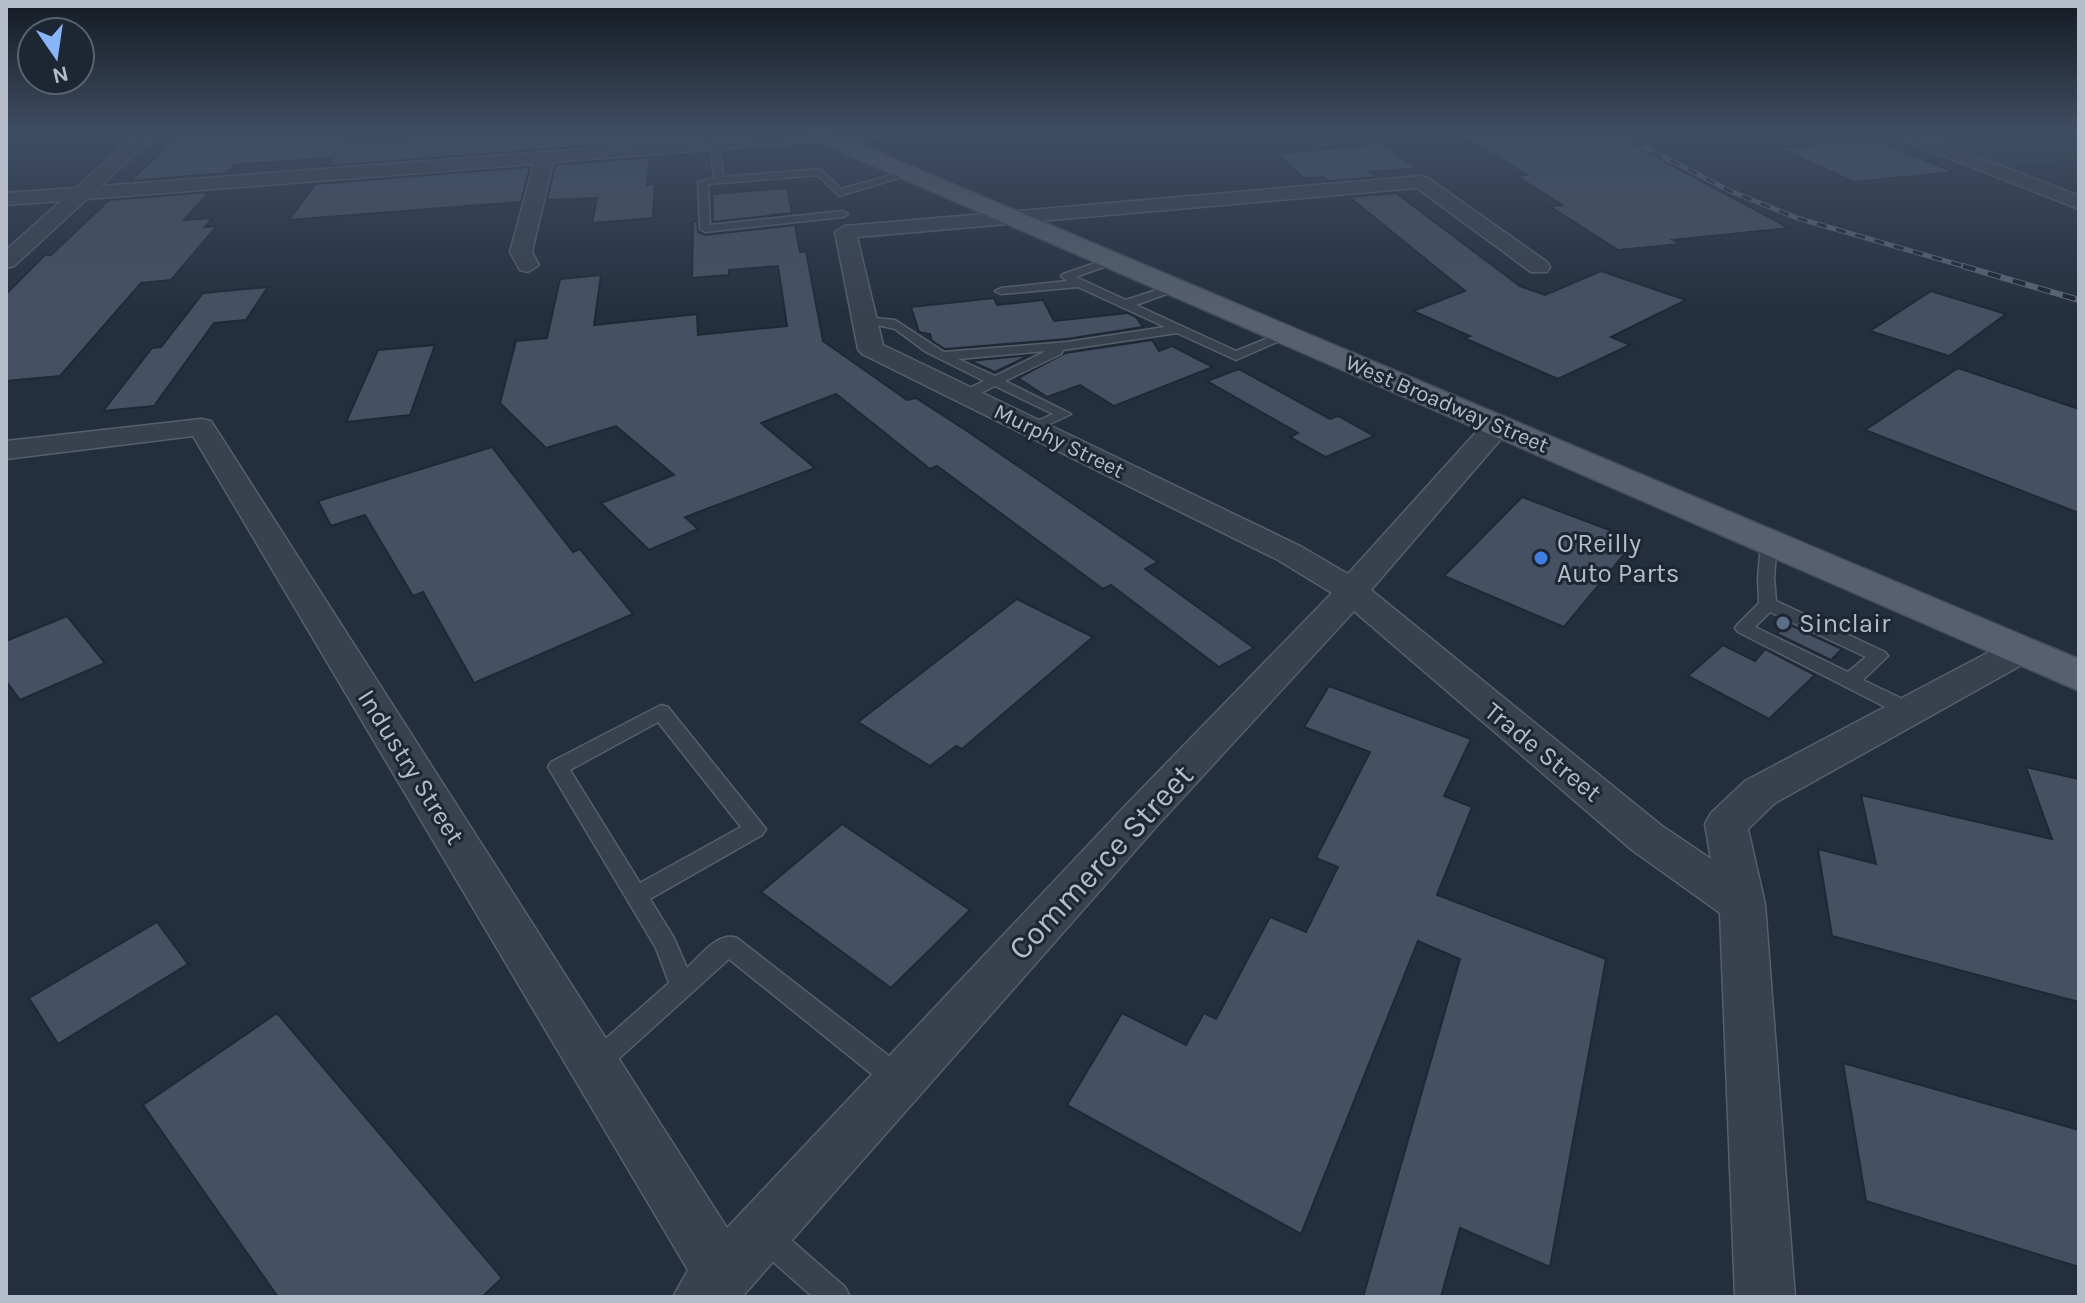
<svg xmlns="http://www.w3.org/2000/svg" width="2085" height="1303" font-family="Karla,sans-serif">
	<rect width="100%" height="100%" fill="#242f3e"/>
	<polygon fill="#263c3f" points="1919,133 2079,133 2079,160 2006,166"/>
	<g fill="#455162" stroke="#1f2835" stroke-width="2">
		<polygon points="182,133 347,133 347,143 494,133 651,133 607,137 600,145 328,166 333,158 234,165 226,173 130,181"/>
		<polygon points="1457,133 1612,133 1789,228 1673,240 1681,244 1618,250 1549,206 1562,205 1516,176 1527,175"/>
		<polygon points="1874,139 1954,172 1854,182 1778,148"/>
		<polygon points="1382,143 1417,168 1370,172 1377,177 1329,181 1324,177 1304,178 1276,154"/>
		<polygon points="650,157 647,185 655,184 653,218 592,223 597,198 547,200 555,165"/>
		<polygon points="530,167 521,202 289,220 315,184"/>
		<polygon points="787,188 792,213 713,222 712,194"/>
		<polygon points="209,192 184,220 212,218 205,227 217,226 171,280 141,283 60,376 6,381 6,294 45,255 51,255 109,200"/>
		<polygon points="1396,193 1520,286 1545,295 1601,271 1686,300 1611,337 1630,345 1558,379 1464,338 1470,336 1413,311 1465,291 1349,197"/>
		<polygon points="697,221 698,232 705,235 795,225 800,252 806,251 823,341 907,400 916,398 967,431 1158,562 1145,569 1254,648 1219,667 1111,585 1103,589 937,466 930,469 836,394 761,423 815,468 685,517 698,529 649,550 601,503 674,475 616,426 546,448 500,403 516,341 547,338 560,279 601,275 594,325 697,314 698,335 787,326 778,266 729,270 729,275 692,278 693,222"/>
		<polygon points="268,287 246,320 214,323 154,406 103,411 152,348 161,347 203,293"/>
		<polygon points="1931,291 2006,314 1949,356 1870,331"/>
		<polygon points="994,298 997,305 1043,300 1054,321 1128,313 1136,317 1143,327 1067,339 945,349 932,341 930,334 919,332 911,307"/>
		<polygon points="1152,340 1159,351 1172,346 1213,367 1114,406 1080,385 1047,397 1018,378 1065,353"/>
		<polygon points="435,345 410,415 346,422 378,350"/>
		<polygon points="1030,355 995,372 970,361"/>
		<polygon points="1958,368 2079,409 2079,513 1865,430"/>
		<polygon points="1239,369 1330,419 1338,416 1374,436 1326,457 1290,437 1298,433 1207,381"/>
		<polygon points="492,447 573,552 580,549 633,614 474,683 423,592 413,596 365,515 331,526 318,501"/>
		<polygon points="1522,497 1636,540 1564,627 1444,576"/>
		<polygon points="1017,599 1093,637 962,749 956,746 930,766 858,722"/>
		<polygon points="67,616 105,663 20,700 6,681 6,641"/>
		<polygon points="1786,623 1842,649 1831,660 1777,634"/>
		<polygon points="1723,645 1755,661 1765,649 1815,675 1769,719 1688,676"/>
		<polygon points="1329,686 1471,739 1444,796 1472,807 1437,895 1606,959 1550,1267 1460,1228 1441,1297 1363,1297 1460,959 1418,941 1301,1234 1067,1105 1122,1013 1186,1045 1204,1013 1216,1019 1270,917 1306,932 1338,867 1316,858 1370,752 1304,727"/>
		<polygon points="2026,767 2079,779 2079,1002 1832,936 1818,849 1876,864 1861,795 2052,839"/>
		<polygon points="842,824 970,910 891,988 761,892"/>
		<polygon points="157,922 188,964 58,1044 29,998"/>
		<polygon points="277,1013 502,1278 482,1297 278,1297 143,1105"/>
		<polygon points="1843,1063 2079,1130 2079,1267 1866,1201"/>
	</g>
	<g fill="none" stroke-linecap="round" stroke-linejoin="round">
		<defs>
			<g id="service">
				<polygon points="717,133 723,177 820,169 841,189 910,170 915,173 839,196 818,175 708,184 710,225 843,211 848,214 843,217 705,232 700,229 698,182 714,178 709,139 611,145 608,155 601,153 603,143 607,140"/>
				<path d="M 1113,257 L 1118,260 L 1117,262 L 1076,277 L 1126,300 L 1172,285 L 1180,285 L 1180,289 L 1136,305 L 1236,351 L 1283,332 L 1293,335 L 1236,360 L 1177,333 L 1063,350 L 1061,354 L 1005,381 L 1071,414 L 1033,432 L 1026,428 L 1028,425 L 1053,414 L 995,386 L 971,398 L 961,398 L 961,392 L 984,381 L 926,352 L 895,329 L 859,321 L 865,317 L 895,320 L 944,352 L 1067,342 L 1165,327 L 1078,287 L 1001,294 L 995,291 L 1001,288 L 1067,281 L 1061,276 L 1063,274 ZM 1046,351 L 995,376 L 958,359 Z"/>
				<path d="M 1769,537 L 1777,542 L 1774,578 L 1776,601 L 1885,652 L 1888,656 L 1863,680 L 1917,706 L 1920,711 L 1917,716 L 1903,716 L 1738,632 L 1735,628 L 1738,624 L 1759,603 L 1758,578 L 1761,542 ZM 1770,612 L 1866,657 L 1848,672 L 1755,627 Z"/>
				<path d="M 661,705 L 668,707 L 766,829 L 762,835 L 650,899 L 674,938 L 687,968 C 700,956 718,931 737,938 L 907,1070 L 911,1079 L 907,1088 L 898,1091 L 889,1088 L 729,959 L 604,1072 L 595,1076 L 586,1072 L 582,1064 L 586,1056 L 669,983 L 656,948 L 548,767 L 551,762 ZM 658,722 L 741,827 L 640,883 L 570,770 Z"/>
				<polygon points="765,1222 775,1226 845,1287 850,1297 813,1297 755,1246 751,1236 755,1226"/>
			</g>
			<g id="minor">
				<polygon points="138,133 157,133 101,186 794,133 829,133 831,136 822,141 553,162 532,252 539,265 528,272 520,270 510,252 534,164 87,199 14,266 6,268 6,250 61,201 6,205 6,193 76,188"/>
				<polygon points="1892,133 1916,133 2079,196 2079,209 1895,137"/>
				<polygon points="1421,176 1428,178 1547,262 1550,267 1547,272 1531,272 1417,188 857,237 883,345 1300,546 1348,574 1487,420 1497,418 1507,420 1511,426 1507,432 1371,590 1662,826 1711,859 1705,824 1711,813 1745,781 2008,642 2021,638 2034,642 2039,650 2034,658 1775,803 1748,829 1765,904 1795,1297 1735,1297 1720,913 1632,850 1354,611 1156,827 742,1297 673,1297 688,1270 193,436 6,459 6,441 201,419 211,421 727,1228 1126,805 1332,593 1278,560 862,354 858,349 835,232 845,226"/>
			</g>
			<polygon id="tertiary" points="814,133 884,133 873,139 822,142 814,141 811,136"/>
			<polygon id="primary" points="803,133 832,133 2079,659 2079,691 807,137"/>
		</defs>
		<use href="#service" stroke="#565f6c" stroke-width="3"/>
		<use href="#minor" stroke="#565f6c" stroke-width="3"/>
		<use href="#tertiary" stroke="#565f6c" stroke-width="3"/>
		<use href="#primary" stroke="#414a57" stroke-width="3"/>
		<use href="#service" fill="#38414e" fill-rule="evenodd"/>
		<use href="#minor" fill="#38414e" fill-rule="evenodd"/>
		<use href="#tertiary" fill="#38414e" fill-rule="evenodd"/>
		<use href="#primary" fill="#56606e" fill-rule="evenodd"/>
		<defs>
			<polyline id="rail-far1" points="1617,133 1730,191 1797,218 1970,268"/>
			<polyline id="rail" points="1963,266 2079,300"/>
		</defs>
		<use href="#rail-far1" stroke="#5a6575" stroke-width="5"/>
		<use href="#rail" stroke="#5a6575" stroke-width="6"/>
		<use href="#rail-far1" stroke="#1d2633" stroke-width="3" stroke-dasharray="10" stroke-linecap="butt"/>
		<use href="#rail" stroke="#1d2633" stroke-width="4" stroke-dasharray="13" stroke-linecap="butt"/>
	</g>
	<linearGradient id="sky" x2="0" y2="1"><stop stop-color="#141a22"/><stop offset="0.42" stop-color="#3f4d63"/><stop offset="1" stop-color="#3f4d63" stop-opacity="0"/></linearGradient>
	<rect width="2085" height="315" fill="url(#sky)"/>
	<circle fill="#3f7fe0" stroke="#1d2633" stroke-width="3" cx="1541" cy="558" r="8"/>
	<circle fill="#5c6f8a" stroke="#1d2633" stroke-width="3" cx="1783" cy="623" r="8"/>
	<g text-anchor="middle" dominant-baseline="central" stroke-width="6" stroke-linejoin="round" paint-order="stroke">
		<g font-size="22" fill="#b4bcc9" stroke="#1d2633">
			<text transform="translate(1447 404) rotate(23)">West Broadway Street</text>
			<text transform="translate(1059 441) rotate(26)">Murphy Street</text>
		</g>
		<g font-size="26" fill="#b4bcc9" stroke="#1d2633" text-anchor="start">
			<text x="1557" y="543">O'Reilly<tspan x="1557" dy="30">Auto Parts</tspan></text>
			<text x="1799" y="623">Sinclair</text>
		</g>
		<g font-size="26" fill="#b4bcc9" stroke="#1d2633">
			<text transform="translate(1543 752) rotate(39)">Trade Street</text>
			<text transform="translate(411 767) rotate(58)">Industry Street</text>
		</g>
		<g font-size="32" fill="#b4bcc9" stroke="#1d2633">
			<text transform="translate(1101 862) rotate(-47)">Commerce Street</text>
		</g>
	</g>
	<rect width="2085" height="1303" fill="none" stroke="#b4bcc9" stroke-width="16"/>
	<g transform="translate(56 56) rotate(167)"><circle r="38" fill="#1d2633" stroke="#59626f" stroke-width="2"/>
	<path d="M0-6L14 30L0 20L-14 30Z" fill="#8ab4f8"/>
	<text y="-12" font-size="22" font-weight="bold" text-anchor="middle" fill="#b4bcc9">N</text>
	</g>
</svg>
